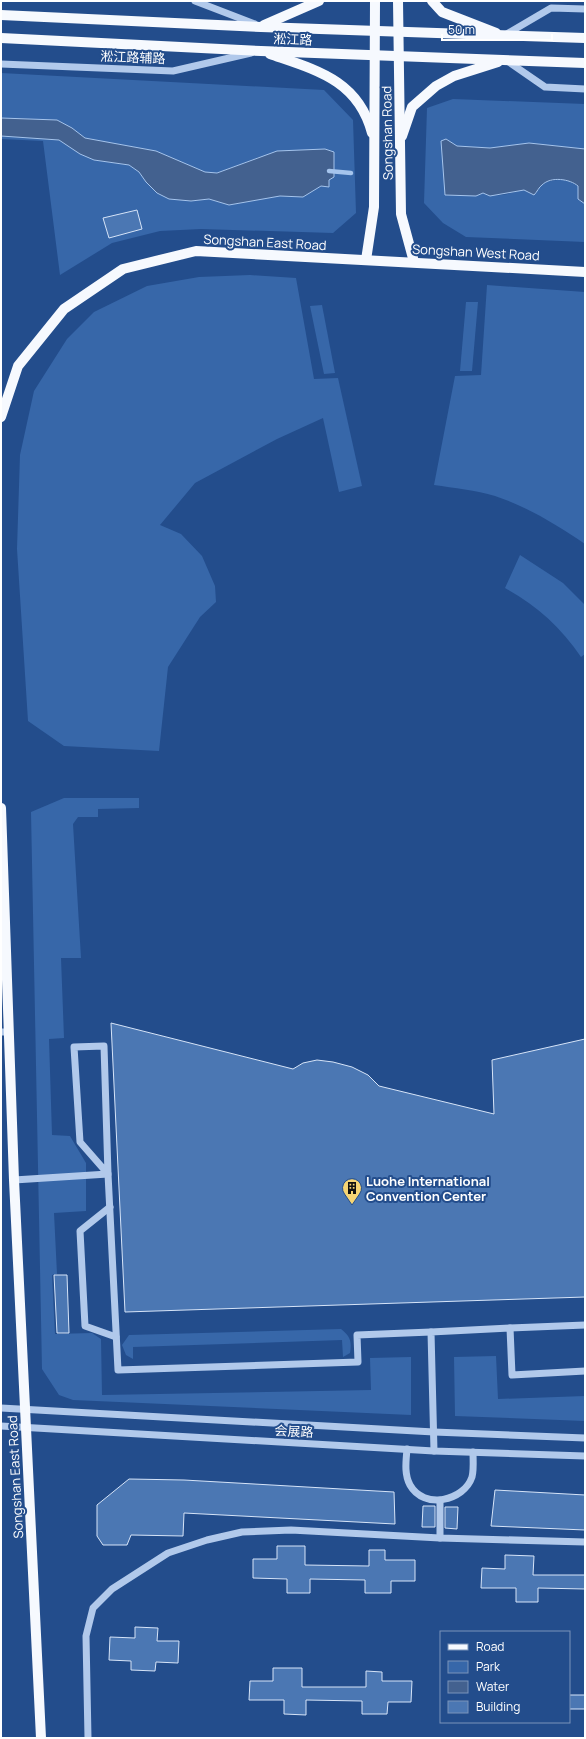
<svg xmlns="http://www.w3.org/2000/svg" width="586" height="1739" font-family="Manrope,'Noto Sans SC',sans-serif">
	<rect width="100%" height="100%" fill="#234d8c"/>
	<g fill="#3767a9">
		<polygon points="1,73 324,90 353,120 356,213 333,233 201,229 160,231 112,243 60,275 43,141 1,139 1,136 59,140 94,160 129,165 139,172 146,182 191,201 209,199 229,205 280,196 302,197 321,186 329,186 259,157 217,173 205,172 156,151 85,138 72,128 57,120 1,118"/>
		<path d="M 453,99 L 585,104 L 585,149 L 529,143 L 490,148 L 457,146 L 446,139 L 476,196 L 483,193 C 513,205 555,165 578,186 L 578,199 L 585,204 L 585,242 L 466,237 L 443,223 L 424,203 L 427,108 Z"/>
		<polygon points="250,275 296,278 314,379 338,378 362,486 339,492 323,418 277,439 195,483 160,525 181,534 202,556 215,586 216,602 200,617 168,667 159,751 64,746 28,721 17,549 20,455 34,391 67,339 94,312 147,286 199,277"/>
		<path d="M 487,285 L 585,292 L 585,544 C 557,525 528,507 495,496 C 476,490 454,488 434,485 L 455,376 L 481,375 Z"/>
		<polygon points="466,302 478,302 472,371 460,371"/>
		<polygon points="322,305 335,373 324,374 310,306"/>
		<path d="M 520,555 L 563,583 L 585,605 L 585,654 L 581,657 C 561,627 536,605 505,588 Z"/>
		<polygon points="64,798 139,798 139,808 98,809 98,817 78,817 73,824 81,958 61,958 64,1038 49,1039 52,1135 70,1136 86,1163 86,1211 54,1213 57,1274 52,1275 55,1334 92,1333 101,1339 102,1395 371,1390 370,1358 411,1357 411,1415 73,1400 59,1395 42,1369 31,812"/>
		<path d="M 341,1329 C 350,1336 352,1341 350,1353 L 343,1357 L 342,1340 L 133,1347 L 133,1359 L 126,1355 L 122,1345 L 129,1335 Z"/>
		<polygon points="496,1356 498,1399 585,1396 585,1421 455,1416 454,1357"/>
	</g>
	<g fill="#43618f" stroke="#a5c4ec">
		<polygon points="1,118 57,120 72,128 85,138 156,151 205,172 217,173 277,151 325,149 334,152 334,177 329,180 329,187 321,186 303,197 280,196 229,205 209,199 191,201 169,199 157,193 146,182 139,172 129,165 94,160 80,154 59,140 1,136"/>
		<path d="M 446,139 L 457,146 L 490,148 L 529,143 L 585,149 L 585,204 L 578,199 L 578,186 C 570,179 551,176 542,185 C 539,187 537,192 534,195 L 524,190 L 490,196 L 483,193 L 476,196 L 445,195 L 441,141 Z"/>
	</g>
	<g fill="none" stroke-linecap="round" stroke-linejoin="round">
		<polyline stroke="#a5c4ec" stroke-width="4.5" points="329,171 351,173"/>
	</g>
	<g fill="#4b77b3" stroke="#d6e4f8">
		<polygon points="137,210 142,229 109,238 103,218"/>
		<polygon points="111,1023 293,1069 303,1063 317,1060 333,1062 352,1067 368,1075 379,1086 494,1114 492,1060 585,1039 585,1297 125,1312"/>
		<polygon points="54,1275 67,1275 69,1333 57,1333"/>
		<polygon points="129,1479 184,1480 394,1492 395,1524 184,1513 183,1536 131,1535 127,1545 103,1545 97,1536 97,1505"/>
		<polygon points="495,1490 585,1495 585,1530 491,1526"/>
		<polygon points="423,1506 435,1506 435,1527 422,1527"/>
		<polygon points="445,1507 458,1507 457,1529 445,1528"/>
		<polygon points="277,1546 305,1546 305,1565 369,1566 369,1550 385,1550 385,1560 415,1560 415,1581 391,1581 391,1593 365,1593 365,1580 310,1579 310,1593 287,1593 287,1579 253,1578 253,1559 277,1559"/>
		<polygon points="505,1555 534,1556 533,1575 585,1575 585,1589 538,1588 538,1602 516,1602 516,1588 481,1588 482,1568 505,1569"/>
		<polygon points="135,1627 158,1628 157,1641 179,1641 178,1663 156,1662 155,1671 131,1670 131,1661 109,1660 110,1637 135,1638"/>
		<polygon points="273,1668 302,1668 302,1687 366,1687 366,1671 382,1672 382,1681 412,1681 411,1702 388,1702 387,1714 362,1714 362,1701 306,1700 306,1715 284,1714 284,1700 249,1700 250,1681 273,1681"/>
		<rect x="569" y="1695" width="16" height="14"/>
	</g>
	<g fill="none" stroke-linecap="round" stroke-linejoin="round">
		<g stroke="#b1c9eb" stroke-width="7">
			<polyline points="195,1 255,24"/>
			<polyline points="505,35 551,8 585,9"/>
			<polyline points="506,60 545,87 585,89"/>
			<polyline points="1,64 173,71 251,53"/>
			<polyline points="1,1032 9,1032"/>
			<polygon points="104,1046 108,1174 80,1142 74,1047"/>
			<polyline points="14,1180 108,1174 118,1370 358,1362 357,1335 431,1332"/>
			<polyline points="110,1207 80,1231 85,1326 116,1337"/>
			<polyline points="510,1328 585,1325"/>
			<polyline points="1,1408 434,1432 585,1438"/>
			<polyline points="1,1426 434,1451 585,1456"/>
			<path d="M 407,1449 C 406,1461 404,1474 410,1485 C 424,1510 464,1501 472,1477 C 474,1469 473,1460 473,1452"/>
			<polyline points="434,1451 431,1332 510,1328 512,1375 585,1371"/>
			<polyline points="440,1500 440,1538"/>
			<polyline points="88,1738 86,1636 93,1608 112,1589 168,1553 207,1540 242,1532 291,1530 440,1538 585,1542"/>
		</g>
		<g stroke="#f6f9fe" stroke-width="10">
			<polyline points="398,1 401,214 414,262"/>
			<polyline points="432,1 442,12 496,33"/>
			<polyline points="1,15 261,27 585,38"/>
			<polyline points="264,25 319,1"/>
			<polyline points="1,38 261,51 585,63"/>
			<path d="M 270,54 C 316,70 358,80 372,133"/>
			<polyline points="402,136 412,107 436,86 454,76 498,62"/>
			<polyline points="366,260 374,207 375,1"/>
			<polyline points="1,417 18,366 64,309 123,269 196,251 585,272"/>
			<polyline points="1,808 14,1180 41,1738"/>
		</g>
	</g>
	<defs>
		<symbol id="building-pin" viewBox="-11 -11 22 30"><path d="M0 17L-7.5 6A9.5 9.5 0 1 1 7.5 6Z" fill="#f6d574" stroke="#234d8c"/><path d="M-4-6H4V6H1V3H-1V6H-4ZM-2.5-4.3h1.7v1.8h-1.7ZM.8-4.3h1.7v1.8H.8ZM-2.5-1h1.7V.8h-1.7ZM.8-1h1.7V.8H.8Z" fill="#111"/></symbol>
	</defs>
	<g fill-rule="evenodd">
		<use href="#building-pin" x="341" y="1177" width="22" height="30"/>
	</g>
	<g text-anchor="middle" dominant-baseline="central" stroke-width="4" stroke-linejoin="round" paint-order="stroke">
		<g font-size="13" fill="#fff" stroke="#234d8c">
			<text transform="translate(293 39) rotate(2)">淞江路</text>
			<text transform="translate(133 57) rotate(2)">淞江路辅路</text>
			<text transform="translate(387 133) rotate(-91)">Songshan Road</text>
			<text transform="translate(265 242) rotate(3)">Songshan East Road</text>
			<text transform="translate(476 252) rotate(3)">Songshan West Road</text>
			<text transform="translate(294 1431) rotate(3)">会展路</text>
			<text transform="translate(15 1477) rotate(-93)">Songshan East Road</text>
		</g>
		<g font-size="13" font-weight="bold" fill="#fff" stroke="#234d8c" text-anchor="start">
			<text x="366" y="1181">Luohe International<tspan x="366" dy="15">Convention Center</tspan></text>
		</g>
	</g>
	<rect width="586" height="1739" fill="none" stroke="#ffffff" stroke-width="4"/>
	<rect x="440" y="1631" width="130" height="92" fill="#234d8c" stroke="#7b94ba"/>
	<rect x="448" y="1644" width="20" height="6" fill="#f6f9fe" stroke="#7b94ba"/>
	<text x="476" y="1651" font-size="12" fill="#ffffff">Road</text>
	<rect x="448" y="1661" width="20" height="12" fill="#3767a9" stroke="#7b94ba"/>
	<text x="476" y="1671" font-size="12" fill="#ffffff">Park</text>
	<rect x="448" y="1681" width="20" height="12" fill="#43618f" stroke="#7b94ba"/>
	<text x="476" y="1691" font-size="12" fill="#ffffff">Water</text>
	<rect x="448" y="1701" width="20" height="12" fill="#4b77b3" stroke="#7b94ba"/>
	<text x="476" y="1711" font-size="12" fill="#ffffff">Building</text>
	<path d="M442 34v6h110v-6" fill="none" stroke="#ffffff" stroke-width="2"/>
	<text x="448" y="34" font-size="12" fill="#ffffff" stroke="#234d8c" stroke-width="3" paint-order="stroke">50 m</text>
</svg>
